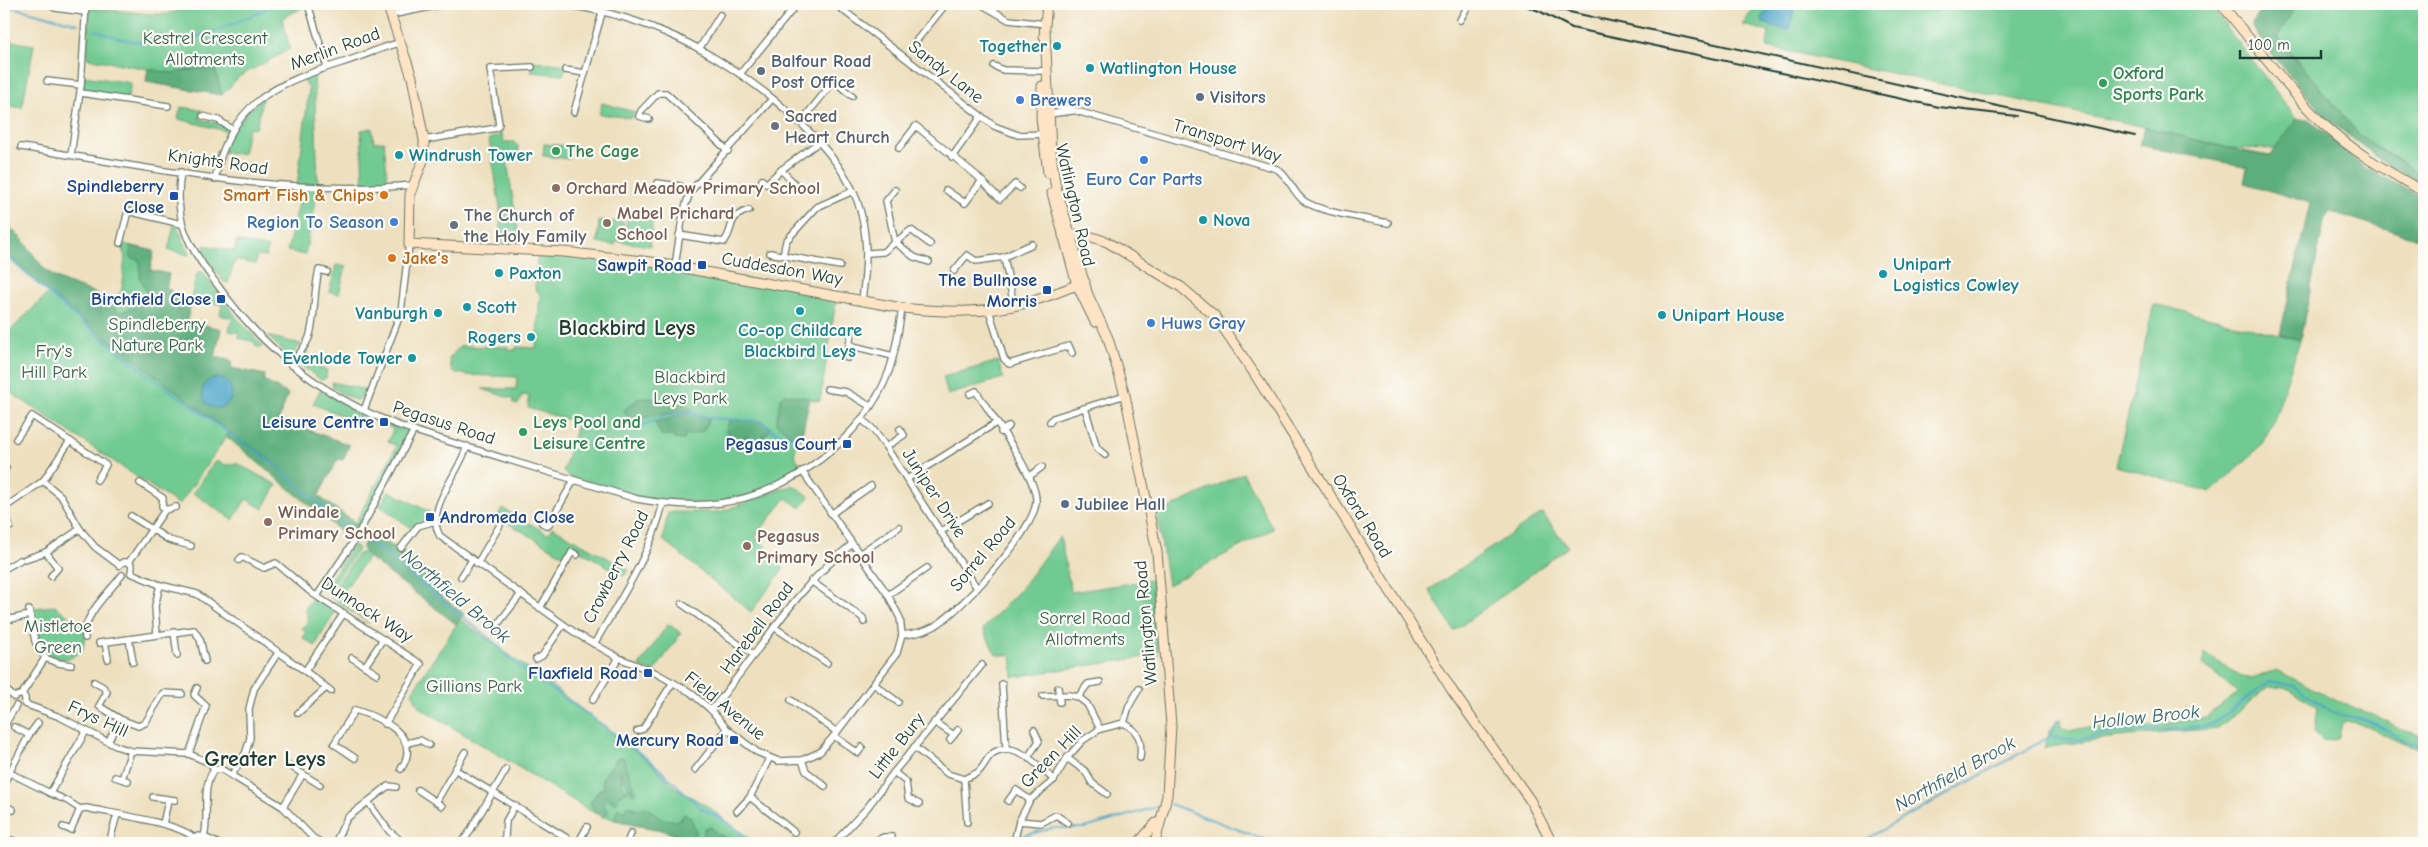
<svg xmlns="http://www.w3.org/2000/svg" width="2428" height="847" font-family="'Comic Neue',sans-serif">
	<rect width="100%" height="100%" fill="#fdfcf7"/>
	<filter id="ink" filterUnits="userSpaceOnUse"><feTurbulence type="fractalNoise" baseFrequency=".02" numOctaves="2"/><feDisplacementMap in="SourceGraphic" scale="10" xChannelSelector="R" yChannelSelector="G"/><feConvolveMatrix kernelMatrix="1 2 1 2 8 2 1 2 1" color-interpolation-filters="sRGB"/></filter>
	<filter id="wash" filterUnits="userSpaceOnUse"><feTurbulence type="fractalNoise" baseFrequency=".0096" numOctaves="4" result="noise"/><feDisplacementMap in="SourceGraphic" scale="20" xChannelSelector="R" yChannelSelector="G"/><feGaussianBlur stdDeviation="1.12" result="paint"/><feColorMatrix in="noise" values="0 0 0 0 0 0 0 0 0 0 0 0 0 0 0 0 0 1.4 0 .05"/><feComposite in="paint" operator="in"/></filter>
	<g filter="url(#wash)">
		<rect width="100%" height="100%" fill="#eee0bf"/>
		<g fill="#70ca91" stroke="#488462">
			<polygon points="204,4 304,4 304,7 282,18 290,49 240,76 222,95 146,82 148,69 87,58 90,8 152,14 166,14"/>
			<polygon points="1757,4 2209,4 2297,119 2275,149 2228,148 2145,127 1767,47 1769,31 1742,25"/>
			<polygon points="2297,4 2424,4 2424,176 2361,137 2277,36"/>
			<polygon points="4,40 34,45 22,108 4,105"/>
			<polygon points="533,61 567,65 563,75 531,72"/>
			<polygon points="314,70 318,188 305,255 287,251 303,187 297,186 309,89 301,76"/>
			<polygon points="84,76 131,83 128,98 82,92"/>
			<polygon points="263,96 256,128 248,128 243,154 222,152 230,132 178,119 181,107 202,110 199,119 234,126"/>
			<polygon points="602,103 635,112 632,118 599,114"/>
			<polygon points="372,128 374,142 384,141 388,185 363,186 361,130"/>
			<polygon points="502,134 504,142 514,142 518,146 519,158 506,155 520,243 501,243 500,208 489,139"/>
			<polygon points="544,144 570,146 569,159 543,156"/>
			<polygon points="628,212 653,216 650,246 616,241 615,245 597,243 599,221 624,222 623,227 626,228"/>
			<polygon points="174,225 177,226 190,255 168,250"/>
			<path d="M 4,226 C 20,229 34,260 48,272 C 62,284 91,293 108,301 L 121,293 L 124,276 L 123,275 L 125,257 L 120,243 L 154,251 L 150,270 L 169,274 L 166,289 L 171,290 L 170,298 L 191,303 L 187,321 L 221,329 L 215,357 L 232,361 L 231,368 L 265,375 L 264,381 L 288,394 L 279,419 L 349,445 L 343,460 L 338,459 L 318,496 L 343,515 L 313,499 L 266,455 L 229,433 L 179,505 L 4,388 L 4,337 L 48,293 L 4,254 Z"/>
			<polygon points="237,241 268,248 266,257 257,256 255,264 235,260 228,283 223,281 203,252 205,245 234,251"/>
			<path d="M 564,255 L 651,262 L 837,295 L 820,401 L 809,399 L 794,455 L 805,470 C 760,493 715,511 663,503 C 633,499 603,488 574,480 L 563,472 L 577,425 L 569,420 L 528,408 L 529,396 L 522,395 L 518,405 L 513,403 L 514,399 L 482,389 L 516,389 L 517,377 L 467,375 L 452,372 L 449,359 L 460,346 L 508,347 L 508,350 L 516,350 L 516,347 L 536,348 L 540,294 L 535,289 L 537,257 Z"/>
			<polygon points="336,265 346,267 339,294 329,292"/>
			<polygon points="202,271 236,317 263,346 260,348 255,346 255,342 239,338 239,333 229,331 232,318 220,315 222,305 191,297 197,274"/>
			<polygon points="2154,304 2300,340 2274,421 2260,447 2211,492 2116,466"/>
			<polygon points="267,336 301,344 290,357"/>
			<polygon points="309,345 305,365 327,370 326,378 321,380 299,364 298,360"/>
			<polygon points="998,361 1003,378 948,395 943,377"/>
			<polygon points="332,382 366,390 359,400 354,400 333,388"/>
			<polygon points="320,390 362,414 358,422 313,404"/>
			<polygon points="376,418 406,430 408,436 360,526 355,523 397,446 388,442 393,429 375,420"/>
			<polygon points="215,461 226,465 236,463 277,485 263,509 246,499 233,520 193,493"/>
			<polygon points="1243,473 1273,529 1168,585 1157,514"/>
			<polygon points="793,485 809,496 801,508 786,498 755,537 767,547 764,552 784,568 751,612 663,540 668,512 720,512"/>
			<polygon points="389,491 430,512 428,517 413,529 380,506"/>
			<polygon points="502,508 548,534 552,527 629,570 624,576 572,546 565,556 497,517"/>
			<polygon points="1542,513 1568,547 1454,631 1429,590"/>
			<polygon points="1060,536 1071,592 1152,580 1158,655 1013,677 1011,655 996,655 983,629 1018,592"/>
			<polygon points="353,545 358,548 357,551 328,592 324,589"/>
			<polygon points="364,552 369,556 340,596 349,601 346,606 369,624 329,596 358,554"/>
			<polygon points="313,597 335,612 315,646 303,638 306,633 302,629 309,619 305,609"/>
			<path d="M 55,606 L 84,628 L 85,638 L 82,651 L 69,659 L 56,658 L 58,663 C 34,653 34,634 29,610 L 32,608 Z"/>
			<polygon points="460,619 553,687 652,764 676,788 707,806 755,843 698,843 662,830 633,825 594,813 419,707 412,692"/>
			<polygon points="668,624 681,633 654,672 639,666"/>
			<path d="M 2204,653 L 2243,677 L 2252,679 L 2276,670 L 2355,709 L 2374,714 L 2399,729 L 2424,736 L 2424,749 C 2396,746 2374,724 2346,721 L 2342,724 L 2338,738 L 2322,741 L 2315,731 L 2318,707 L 2289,689 L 2270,686 L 2218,728 L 2108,738 L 2044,748 L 2051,729 L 2060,718 L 2061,727 L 2069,731 L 2083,728 L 2142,727 L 2209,717 L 2208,715 L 2238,693 L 2203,664 Z"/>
		</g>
		<g fill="#5cae7b" stroke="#3e7658">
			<polygon points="2266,4 2297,4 2277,37 2361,137 2424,176 2424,184 2389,166 2327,119 2265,46 2251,25"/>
			<polygon points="214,66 222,95 146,82 148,69 172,73"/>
			<polygon points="2297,119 2309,119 2365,168 2424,198 2424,241 2332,212 2325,218 2300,340 2280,334 2310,203 2244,183 2247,167 2139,145 2145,127 2228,148 2270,156"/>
			<path d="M 4,226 C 21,229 33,260 49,273 C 65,286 94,289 109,301 C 113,305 116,310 119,313 L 144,303 L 149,297 L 140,278 L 140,261 L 131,258 L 130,246 L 154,251 L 150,270 L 169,274 L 166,289 L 171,290 L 170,298 L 191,303 L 187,321 L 221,329 L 215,357 L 232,361 L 231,368 L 265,375 L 264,381 L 288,394 L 279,419 L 349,445 L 343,460 L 338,459 L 318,496 L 357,524 L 350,539 L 227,437 L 229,433 L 264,456 L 283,472 C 266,452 242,443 222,427 C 149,369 72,316 4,254 Z"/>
			<polygon points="785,394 810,398 801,439 793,437 776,423 781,397"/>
			<polygon points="639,398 675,399 693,410 642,418 643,427 636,433 624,410"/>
			<polygon points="693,413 709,419 703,431 690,435 685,434 684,440 674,439 674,436 661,435 655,422"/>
			<polygon points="729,420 763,421 771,428 767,434 763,435 765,442 755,445 747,436 740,442 733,440 726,431"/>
			<polygon points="368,533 396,548 433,576 427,585 464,614 456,624 368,557 369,556 362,549"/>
			<polygon points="623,757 636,792 632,794 620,771 623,786 628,791 620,795 617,802 613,802 607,797 604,805 608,813 603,818 599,812 595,812 590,803 600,788 604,789 602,779 617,758"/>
			<polygon points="627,805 634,807 635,810 645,807 664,819 678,821 685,813 691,818 697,834 685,838 662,830 614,820 618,808 623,812"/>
			<polygon points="711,827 719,835 737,843 706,843 698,840 704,834 704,828"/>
		</g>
		<g fill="#4ba5c9" stroke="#35717e">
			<polygon points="1770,4 1795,4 1790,28 1786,30 1763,23 1762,18"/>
			<circle cx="217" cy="393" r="15"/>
		</g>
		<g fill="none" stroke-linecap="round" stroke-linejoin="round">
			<g stroke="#4ba5c9" stroke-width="2">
				<polyline points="4,5 78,24"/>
				<path d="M 95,30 C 107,34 119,39 132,41 C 183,50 232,25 277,4"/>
				<polyline points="4,254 66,309 146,373 229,433 264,456 339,521 369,541 495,643 518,666 607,728 653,763 701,808 726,821 754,843"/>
				<polyline points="641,426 668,415 691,413 709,418 760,421 773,431 801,439"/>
				<polyline points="2051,736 2063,740 2081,739 2119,731 2180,729 2213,724 2270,681 2294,686 2335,714 2364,719 2384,728 2405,742 2424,744"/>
				<polyline points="1170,804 1274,843"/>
				<polyline points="1018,837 1053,828 1085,828 1156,807"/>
				<polyline points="991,843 1013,838"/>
				<polyline points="1859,843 2051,736 2057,720"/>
			</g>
		</g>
	</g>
	<g filter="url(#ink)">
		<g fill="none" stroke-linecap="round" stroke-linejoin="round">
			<defs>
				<g id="street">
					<polyline points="49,4 55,8 85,12"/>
					<polyline points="308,4 327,67"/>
					<path d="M 558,4 C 593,8 631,18 664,32 C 729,58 831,133 857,200 C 869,234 867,265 862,300"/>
					<polyline points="835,4 994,126 1018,135 1047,134"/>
					<polyline points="981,4 1009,20 1046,24"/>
					<polyline points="391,15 445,4"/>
					<polyline points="1460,20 1469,4"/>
					<polyline points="916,41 946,4"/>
					<polyline points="699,49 720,15"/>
					<polyline points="994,66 1003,70 1046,71"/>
					<polyline points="565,70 585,73"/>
					<polyline points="740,74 797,4"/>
					<polyline points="47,81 81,85"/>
					<polyline points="81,93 168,106"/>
					<path d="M 1048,105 L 1066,108 L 1277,169 C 1291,179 1292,192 1304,201 C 1319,212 1369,219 1388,223"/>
					<polyline points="574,112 602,13"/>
					<polyline points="1047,112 1049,114 1072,111"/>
					<polyline points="203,116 218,120 232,129"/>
					<polyline points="649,119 639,116 641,111 658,93 666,93 728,151"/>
					<polyline points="800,123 834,81 852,96"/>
					<polyline points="424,140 497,128 499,124 490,69 532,67"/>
					<path d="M 21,147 C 150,168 282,197 413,185"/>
					<polyline points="899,148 916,126 976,175 1000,199 1015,184 1020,188"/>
					<polyline points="71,155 81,85 86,4"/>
					<polyline points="952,157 980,118"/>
					<polyline points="781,170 798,187"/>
					<path d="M 181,172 C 173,221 188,245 216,283 C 261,347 322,396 395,424 C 428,436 462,445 496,456 C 543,470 590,485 637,499 C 665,504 693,507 720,503 C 790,494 865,437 889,371 C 896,351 899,328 902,308"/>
					<path d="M 215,179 C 230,104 273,84 341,63 C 361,57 379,48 399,43"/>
					<polyline points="762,180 766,184 781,170 819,142"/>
					<polyline points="657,183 680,186 690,192"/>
					<polyline points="895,190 886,201 895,242 914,257 929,262"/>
					<polyline points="946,190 965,203 981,182"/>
					<path d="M 679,235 L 724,242 C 736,226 725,218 749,210"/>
					<polyline points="120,243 128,211 181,224"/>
					<polyline points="770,253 840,266"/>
					<polyline points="868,253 883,252 911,230 930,244"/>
					<polyline points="783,255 786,241 817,207 853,191"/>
					<polyline points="675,266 683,213 690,192 772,99"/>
					<polyline points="954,271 967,255 976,261 1004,257"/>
					<polyline points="1014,306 1004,257 1032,244"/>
					<polyline points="989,310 1004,359 1009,364 1069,346 1072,353"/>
					<polyline points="849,345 893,356"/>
					<polyline points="847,358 851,334"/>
					<path d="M 291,365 C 297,356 305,347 309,338 C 316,316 313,293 319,270 L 327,272"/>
					<polyline points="827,389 846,392 870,406"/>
					<polyline points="1085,408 1097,448 1105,455"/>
					<polyline points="364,410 401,312 409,244"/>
					<polyline points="861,419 872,428 886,447 977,588"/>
					<polyline points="1050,422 1053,418 1125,395"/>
					<polyline points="1001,432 1009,426"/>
					<polyline points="16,439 32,416 70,441"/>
					<path d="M 467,446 C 459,474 424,510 440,536 L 577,634 L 619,658 L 654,672 L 690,692 L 711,710 L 727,729 L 757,752 L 778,761 L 802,760 L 820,752 L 837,732 L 897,653 L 902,635 L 900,618 L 888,595 L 802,471"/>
					<polyline points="886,447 904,435 900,429"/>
					<polyline points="4,466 6,468"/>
					<polyline points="1030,476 1042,467"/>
					<polyline points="907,479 996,423"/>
					<polyline points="43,481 70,441 106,465 97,480"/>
					<polyline points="140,483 163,498 162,506 165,510"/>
					<polyline points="7,506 43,481 61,496 80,529 95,547 119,565"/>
					<polyline points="165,510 176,507"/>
					<polyline points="4,514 10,527"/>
					<polyline points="831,514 871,486"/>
					<polyline points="131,516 169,540 191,546"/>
					<polyline points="542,523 548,526 574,480"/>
					<polyline points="940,532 988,503"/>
					<polyline points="401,548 418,526 435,521"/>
					<polyline points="46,552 58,568 51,576"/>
					<polyline points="859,554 899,527"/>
					<polyline points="25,559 46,552 80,529"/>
					<polyline points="239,560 242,557 264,568 276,563 313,594 421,664 385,724"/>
					<polyline points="129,562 165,510"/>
					<polyline points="477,564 500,525"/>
					<polyline points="119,565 123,562 129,562 132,566 131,573"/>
					<polyline points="4,569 20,560"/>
					<polyline points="131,573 160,585 197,594 305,671 344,613"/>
					<polyline points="461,577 472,560"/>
					<polyline points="811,581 863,618 864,622"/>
					<polyline points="888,595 927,568"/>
					<polyline points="317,596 356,538 414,430"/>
					<polyline points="682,604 754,655"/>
					<polyline points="540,608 572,552 577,555"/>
					<polyline points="11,619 30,615"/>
					<polyline points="774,627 827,663"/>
					<polyline points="494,629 521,594"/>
					<polyline points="174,632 177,655"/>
					<polyline points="157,635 155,606 160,585"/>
					<path d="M 902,635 C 915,634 924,632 935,626 C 960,611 1036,530 1036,501 C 1037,476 991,415 976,391 L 970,394"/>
					<path d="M 85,638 C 82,615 109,593 122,575"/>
					<polyline points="129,639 133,662"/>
					<polyline points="105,642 108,659"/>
					<polyline points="99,643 194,630 200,639 205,661"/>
					<path d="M 594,644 C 620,600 651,554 663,503"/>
					<polyline points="45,658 58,663 71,665"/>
					<polyline points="352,658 377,674"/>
					<polyline points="536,659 542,656 563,625"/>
					<polyline points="365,666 383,639"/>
					<polyline points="305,671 331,691"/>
					<polyline points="94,682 103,687 107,692 99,706 120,719 109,740"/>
					<polyline points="874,684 898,702"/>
					<polyline points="1002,684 1006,748"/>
					<polyline points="4,688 14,697"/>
					<polyline points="1058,688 1060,702"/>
					<polyline points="22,694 45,658 35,641 29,610"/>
					<polyline points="1043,696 1069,695 1078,697"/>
					<polyline points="14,697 22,694 25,698 25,704"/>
					<polyline points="593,700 619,658"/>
					<polyline points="791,700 837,732"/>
					<polyline points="25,704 60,717 116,746 131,751 189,754 210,763 214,770"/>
					<path d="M 711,710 C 758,655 793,590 851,545"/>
					<polyline points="298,713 326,688"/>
					<polyline points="120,719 138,726 145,723 163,693 182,694"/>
					<polyline points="934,722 954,735"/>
					<polyline points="1124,723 1129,706 1139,689"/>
					<polyline points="4,726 16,706"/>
					<polyline points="1100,729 1087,704 1078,697 1088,684 1100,682"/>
					<polyline points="637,731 643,729 673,682"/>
					<polyline points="29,735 38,723"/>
					<polyline points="834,736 858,753 862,747"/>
					<polyline points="950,740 958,730"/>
					<polyline points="407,743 420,740 429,745"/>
					<path d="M 914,747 L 948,774 L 964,779 C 968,777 974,775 978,772 C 984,767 987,757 993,753 C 1016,739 1038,766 1054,780"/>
					<polyline points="189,754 206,706 194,695 197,688"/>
					<polyline points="1028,757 1039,741 1034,730"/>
					<path d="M 355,758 L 334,744 L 355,710 C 381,718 423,736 401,769"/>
					<polyline points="1067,758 1085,771 1092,783 1107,794"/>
					<polyline points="802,760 806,771 825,786"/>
					<polyline points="287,764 320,785"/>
					<polyline points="456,770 575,843"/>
					<polyline points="695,770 727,729"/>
					<polyline points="894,772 906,782 908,798 919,804"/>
					<polyline points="10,773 50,793 86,731"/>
					<polyline points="232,775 246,752 250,738 249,709 254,689 278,653"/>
					<polyline points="115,777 128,781"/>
					<polyline points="122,779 131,751"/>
					<polyline points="964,779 967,822"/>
					<polyline points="4,783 29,735 14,727"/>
					<polyline points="418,790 442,806"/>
					<polyline points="50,793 61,798"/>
					<polyline points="153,797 175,800"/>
					<polyline points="750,797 794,832"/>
					<path d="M 66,800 L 80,809 L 86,808 C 109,813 180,823 194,838"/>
					<polyline points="1008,801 1016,790 1030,800"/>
					<polyline points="368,802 389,831 404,843"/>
					<polyline points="436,802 465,752"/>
					<polyline points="4,804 13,810"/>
					<polyline points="283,807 303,774"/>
					<polyline points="737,811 750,797 769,759"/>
					<polyline points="1019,821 1041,823 1056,815 1068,823"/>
					<polyline points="163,824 168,801"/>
					<polyline points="63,827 71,830 80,809"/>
					<polyline points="204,837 217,843"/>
					<polyline points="114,843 111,836 117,815"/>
					<path d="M 191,843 L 198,836 L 204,837 C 210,815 200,789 214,770 L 221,769 L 283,807 L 313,838 L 322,843"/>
					<polyline points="335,843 347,818 388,786 396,787"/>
					<polyline points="460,843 467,836 506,770"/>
					<polyline points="502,843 505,837 506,821 515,805"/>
					<polyline points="578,843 587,827"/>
					<polyline points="627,843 631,833"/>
					<polyline points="834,843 867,808 894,772 982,665"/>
					<polyline points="870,843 884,837 892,837"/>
					<path d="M 1014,843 L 1019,821 L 1030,800 L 1054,780 L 1067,758 L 1082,741 L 1100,729 L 1124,723 C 1140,732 1142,741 1140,758"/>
				</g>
				<g id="secondary">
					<path d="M 387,4 L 412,77 L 424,140 L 424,158 L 410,194 L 409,244 L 564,252 L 651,262 L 902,308 C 943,312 985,314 1026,303 C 1046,298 1065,289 1085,282"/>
					<path d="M 2221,4 C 2254,43 2284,85 2320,121 C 2350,150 2387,171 2424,192"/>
					<polyline points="1045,30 1051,151 1055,183 1088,295 1108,338 1125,395 1157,552 1171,725 1167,796 1155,843"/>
					<polyline points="1044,36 1047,4"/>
					<polyline points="1042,86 1041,118 1048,173"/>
					<polyline points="1052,193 1077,285 1095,322"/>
					<polyline points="1063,236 1071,234 1089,236 1107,242 1181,287 1215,316 1254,373 1453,692 1530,800 1552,843"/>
					<polyline points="4,839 15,843"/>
					<polyline points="1140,841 1156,823"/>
				</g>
			</defs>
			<use href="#street" stroke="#677665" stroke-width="8"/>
			<use href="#secondary" stroke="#677665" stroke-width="11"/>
			<use href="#street" stroke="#fff" stroke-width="5.5"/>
			<use href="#secondary" stroke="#fee4c5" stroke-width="9"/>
			<g stroke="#1f3d34" stroke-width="2">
				<polyline points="1521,4 1539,11"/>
				<polyline points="1533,4 2135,136"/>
				<polyline points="1541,12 1572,28 1939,107 2016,116"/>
			</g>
		</g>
	</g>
	<g fill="#0f9aa8" stroke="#fdfcf7" stroke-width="2">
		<circle cx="1057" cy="46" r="5"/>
		<circle cx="1090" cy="68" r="5"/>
		<circle cx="399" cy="155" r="5"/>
		<circle cx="1203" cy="220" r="5"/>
		<circle cx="499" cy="273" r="5"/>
		<circle cx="1883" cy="274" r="5"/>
		<circle cx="467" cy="307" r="5"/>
		<circle cx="800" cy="311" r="5"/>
		<circle cx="438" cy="313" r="5"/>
		<circle cx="1662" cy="315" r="5"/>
		<circle cx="531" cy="337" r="5"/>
		<circle cx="412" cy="358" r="5"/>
	</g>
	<g fill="#5c6f8a" stroke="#fdfcf7" stroke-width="2">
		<circle cx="761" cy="71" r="5"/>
		<circle cx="1200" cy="97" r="5"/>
		<circle cx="1065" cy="504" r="5"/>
	</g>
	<g fill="#2e9e5b" stroke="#fdfcf7" stroke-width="2">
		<circle cx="2103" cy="83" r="5"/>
		<circle cx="556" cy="151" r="5"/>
		<circle cx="523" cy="432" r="5"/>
	</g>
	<g fill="#3f7fe0" stroke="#fdfcf7" stroke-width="2">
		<circle cx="1020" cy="100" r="5"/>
		<circle cx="1144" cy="160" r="5"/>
		<circle cx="394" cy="222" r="5"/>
		<circle cx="1151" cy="323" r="5"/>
	</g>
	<g fill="#6b7280" stroke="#fdfcf7" stroke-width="2">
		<circle cx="775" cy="126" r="5"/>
		<circle cx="454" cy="225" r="5"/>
	</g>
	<g fill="#8d6e63" stroke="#fdfcf7" stroke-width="2">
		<circle cx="556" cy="188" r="5"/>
		<circle cx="607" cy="223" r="5"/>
		<circle cx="268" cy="522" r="5"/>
		<circle cx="747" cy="546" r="5"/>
	</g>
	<g fill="#e8710a" stroke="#fdfcf7" stroke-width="2">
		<circle cx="384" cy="195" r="5"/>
		<circle cx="392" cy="258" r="5"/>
	</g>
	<g fill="#1a4fb4" stroke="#fdfcf7" stroke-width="2">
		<rect x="169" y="191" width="10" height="10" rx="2.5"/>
		<rect x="697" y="260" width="10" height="10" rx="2.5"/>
		<rect x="1042" y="285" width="10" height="10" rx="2.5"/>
		<rect x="216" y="294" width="10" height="10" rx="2.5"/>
		<rect x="379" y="417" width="10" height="10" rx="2.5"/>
		<rect x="842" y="439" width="10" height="10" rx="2.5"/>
		<rect x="425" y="512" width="10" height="10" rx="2.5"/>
		<rect x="643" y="668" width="10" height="10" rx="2.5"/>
		<rect x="729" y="735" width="10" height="10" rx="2.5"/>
	</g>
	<g text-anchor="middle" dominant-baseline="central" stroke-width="4.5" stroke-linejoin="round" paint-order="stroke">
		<g font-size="18" fill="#33604b" stroke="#fdfcf7">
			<text x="205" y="38">Kestrel Crescent<tspan x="205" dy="21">Allotments</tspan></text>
			<text x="157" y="324">Spindleberry<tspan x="157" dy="21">Nature Park</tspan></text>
			<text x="54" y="351">Fry's<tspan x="54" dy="21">Hill Park</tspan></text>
			<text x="690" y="377">Blackbird<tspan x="690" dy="21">Leys Park</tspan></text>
			<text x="1085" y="618">Sorrel Road<tspan x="1085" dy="21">Allotments</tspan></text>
			<text x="58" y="626">Mistletoe<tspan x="58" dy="21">Green</tspan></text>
			<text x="474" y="686">Gillians Park</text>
		</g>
		<g font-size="18" font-weight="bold" fill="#0d838f" stroke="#fdfcf7" text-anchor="start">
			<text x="1047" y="46" text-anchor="end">Together</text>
			<text x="1100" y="68">Watlington House</text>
			<text x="409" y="155">Windrush Tower</text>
			<text x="1213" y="220">Nova</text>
			<text x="1893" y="264">Unipart<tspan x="1893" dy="21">Logistics Cowley</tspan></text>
			<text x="509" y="273">Paxton</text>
			<text x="477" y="307">Scott</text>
			<text x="428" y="313" text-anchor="end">Vanburgh</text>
			<text x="1672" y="315">Unipart House</text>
			<text x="800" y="330" text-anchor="middle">Co-op Childcare<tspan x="800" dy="21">Blackbird Leys</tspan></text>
			<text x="521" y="337" text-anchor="end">Rogers</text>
			<text x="402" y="358" text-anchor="end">Evenlode Tower</text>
		</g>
		<g font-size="18" fill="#1f3d34" stroke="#fdfcf7">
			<text transform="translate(335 49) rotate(-20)">Merlin Road</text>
			<text transform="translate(946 72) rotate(38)">Sandy Lane</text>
			<text transform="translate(1227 141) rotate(17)">Transport Way</text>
			<text transform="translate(218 162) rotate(8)">Knights Road</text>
			<text transform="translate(1075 205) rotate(77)">Watlington Road</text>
			<text transform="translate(782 269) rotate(10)">Cuddesdon Way</text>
			<text transform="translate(444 423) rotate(18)">Pegasus Road</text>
			<text transform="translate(934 493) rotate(57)">Juniper Drive</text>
			<text transform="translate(1362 516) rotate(58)">Oxford Road</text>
			<text transform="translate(983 554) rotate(-50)">Sorrel Road</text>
			<text transform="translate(616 567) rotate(-63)">Crowberry Road</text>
			<text transform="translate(367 610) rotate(33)">Dunnock Way</text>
			<text transform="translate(1146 623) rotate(-95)">Watlington Road</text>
			<text transform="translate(757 628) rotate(-53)">Harebell Road</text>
			<text transform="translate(725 706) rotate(39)">Field Avenue</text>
			<text transform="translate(98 719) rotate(25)">Frys Hill</text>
			<text transform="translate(897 746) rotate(-52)">Little Bury</text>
			<text transform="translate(1051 757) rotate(-46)">Green Hill</text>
		</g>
		<g font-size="18" font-weight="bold" fill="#4e5e75" stroke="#fdfcf7" text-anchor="start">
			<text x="771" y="61">Balfour Road<tspan x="771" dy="21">Post Office</tspan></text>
			<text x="1210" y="97">Visitors</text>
			<text x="1075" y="504">Jubilee Hall</text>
		</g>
		<g font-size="18" font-weight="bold" fill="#27864d" stroke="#fdfcf7" text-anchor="start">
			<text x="2113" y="73">Oxford<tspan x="2113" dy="21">Sports Park</tspan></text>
			<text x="566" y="151">The Cage</text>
			<text x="533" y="422">Leys Pool and<tspan x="533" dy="21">Leisure Centre</tspan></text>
		</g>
		<g font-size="18" font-weight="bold" fill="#366cbe" stroke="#fdfcf7" text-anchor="start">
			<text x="1030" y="100">Brewers</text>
			<text x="1144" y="179" text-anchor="middle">Euro Car Parts</text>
			<text x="384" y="222" text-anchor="end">Region To Season</text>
			<text x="1161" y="323">Huws Gray</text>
		</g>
		<g font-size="18" font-weight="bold" fill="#5b616d" stroke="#fdfcf7" text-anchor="start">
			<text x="785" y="116">Sacred<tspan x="785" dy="21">Heart Church</tspan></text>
			<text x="464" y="215">The Church of<tspan x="464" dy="21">the Holy Family</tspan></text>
		</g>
		<g font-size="18" font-weight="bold" fill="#164399" stroke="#fdfcf7" text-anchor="end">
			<text x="164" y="186">Spindleberry<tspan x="164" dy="21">Close</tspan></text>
			<text x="692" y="265">Sawpit Road</text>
			<text x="1037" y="280">The Bullnose<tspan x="1037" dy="21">Morris</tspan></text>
			<text x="211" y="299">Birchfield Close</text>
			<text x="374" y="422">Leisure Centre</text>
			<text x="837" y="444">Pegasus Court</text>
			<text x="440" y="517" text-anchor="start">Andromeda Close</text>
			<text x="638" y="673">Flaxfield Road</text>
			<text x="724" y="740">Mercury Road</text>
		</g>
		<g font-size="18" font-weight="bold" fill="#785e54" stroke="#fdfcf7" text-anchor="start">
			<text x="566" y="188">Orchard Meadow Primary School</text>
			<text x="617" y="213">Mabel Prichard<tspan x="617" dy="21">School</tspan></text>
			<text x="278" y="512">Windale<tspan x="278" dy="21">Primary School</tspan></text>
			<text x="757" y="536">Pegasus<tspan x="757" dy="21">Primary School</tspan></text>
		</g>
		<g font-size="18" font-weight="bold" fill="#c56008" stroke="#fdfcf7" text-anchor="end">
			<text x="374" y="195">Smart Fish &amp; Chips</text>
			<text x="402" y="258" text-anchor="start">Jake's</text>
		</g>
		<g font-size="19" font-style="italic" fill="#2e6168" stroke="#fdfcf7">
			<text transform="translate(456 596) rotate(40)">Northfield Brook</text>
			<text transform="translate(2146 717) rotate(-6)">Hollow Brook</text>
			<text transform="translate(1955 774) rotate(-29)">Northfield Brook</text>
		</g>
		<g font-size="22" font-weight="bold" fill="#1f3d34" stroke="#fdfcf7">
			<text x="627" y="328">Blackbird Leys</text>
			<text x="265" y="759">Greater Leys</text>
		</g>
	</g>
	<rect width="2428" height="847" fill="none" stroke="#fdfcf7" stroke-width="20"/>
	<path d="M2240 50v8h81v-8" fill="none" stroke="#1f3d34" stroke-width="2.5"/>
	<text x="2248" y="50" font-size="15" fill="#1f3d34" stroke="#fdfcf7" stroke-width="4" paint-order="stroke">100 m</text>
</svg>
